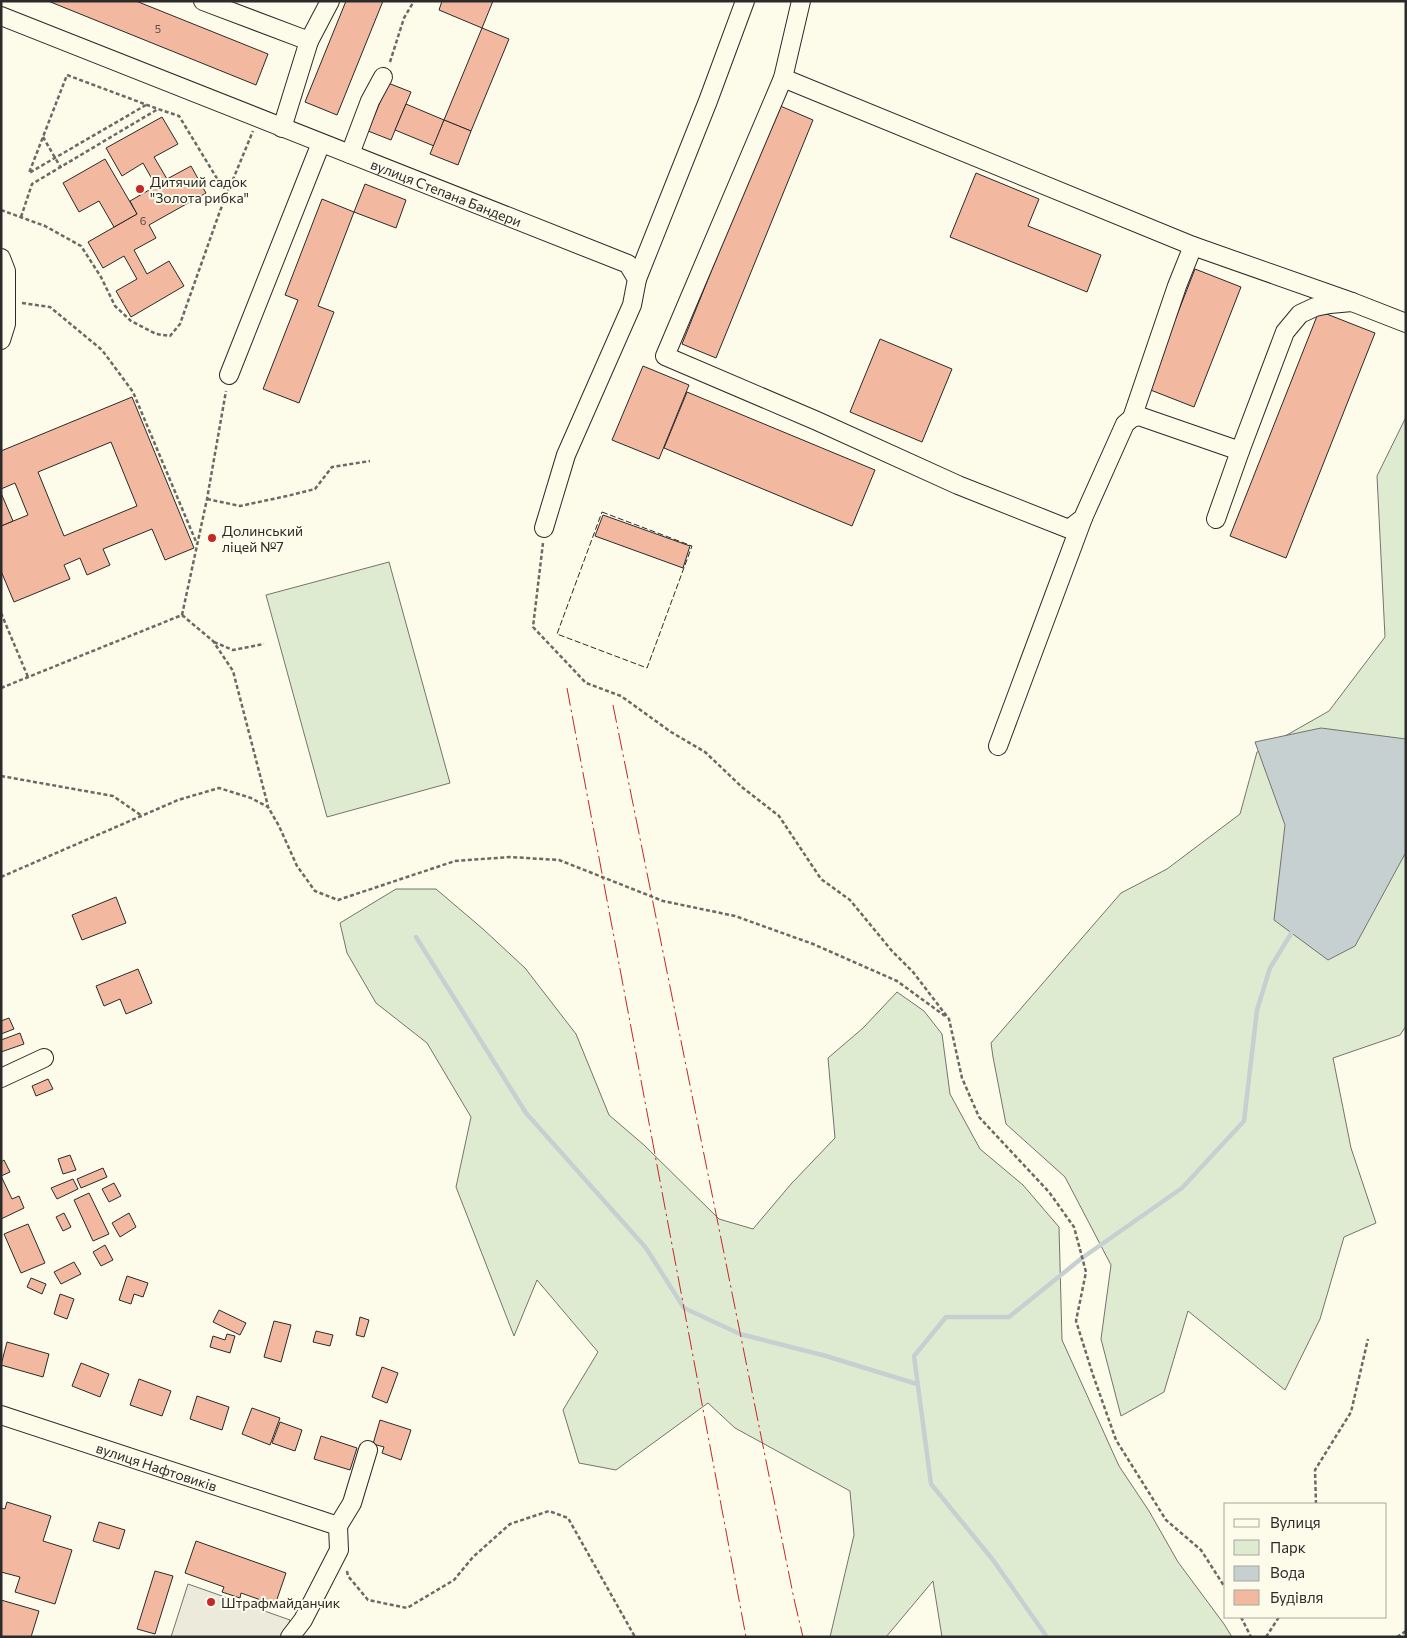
<svg xmlns="http://www.w3.org/2000/svg" width="1407" height="1638" font-family="Commissioner,sans-serif">
	<rect width="100%" height="100%" fill="#fdfbea"/>
	<g fill="#deebd1" stroke="#74746e">
		<polygon points="1406,417 1406,1026 1400,1035 1333,1058 1351,1148 1376,1223 1344,1237 1320,1319 1285,1390 1188,1311 1164,1392 1121,1416 1101,1339 1111,1265 1065,1177 1006,1124 993,1057 991,1043 1121,893 1167,869 1240,814 1257,752 1329,711 1385,637 1377,476"/>
		<polygon points="389,562 450,783 327,817 266,595"/>
		<polygon points="396,889 436,889 483,929 525,968 576,1034 609,1115 644,1145 719,1219 753,1229 791,1184 835,1138 828,1058 863,1028 897,992 924,1011 942,1034 950,1094 980,1149 1023,1185 1059,1227 1062,1340 1119,1466 1149,1511 1178,1562 1224,1624 1232,1637 942,1637 933,1581 886,1637 830,1637 854,1535 850,1491 735,1428 708,1403 616,1470 579,1463 563,1410 598,1352 537,1280 514,1336 456,1187 471,1117 427,1043 376,1003 347,953 340,923"/>
	</g>
	<polygon fill="#eceadb" stroke="#74746e" points="188,1584 290,1620 285,1637 171,1637"/>
	<polygon fill="#c7d0d0" stroke="#74746e" points="1321,728 1406,739 1406,852 1355,946 1328,960 1274,920 1285,825 1255,742"/>
	<g fill="none" stroke-linecap="round" stroke-linejoin="round">
		<g stroke="#c7d0d0" stroke-width="4.5">
			<polyline points="416,937 526,1113 646,1248 684,1308 740,1334 826,1356 917,1384"/>
			<polyline points="1047,1637 993,1560 931,1484 914,1356 946,1317 1009,1317 1082,1258 1182,1188 1244,1121 1257,1010 1270,968 1292,932"/>
		</g>
	</g>
	<g fill="#f2b8a0" stroke="#2b2b2b" fill-rule="evenodd">
		<polygon points="48,1 136,1 268,54 256,85"/>
		<polygon points="346,1 383,1 337,115 305,102"/>
		<polygon points="442,1 493,1 482,28 439,10"/>
		<polygon points="482,28 509,39 471,131 444,120"/>
		<polygon points="388,83 411,92 391,140 368,131"/>
		<polygon points="406,104 444,120 434,146 395,130"/>
		<polygon points="778,105 813,120 716,358 682,344"/>
		<polygon points="162,117 178,144 154,157 167,179 191,166 206,193 149,225 156,238 134,250 147,274 169,261 184,286 131,317 116,291 137,279 124,256 103,268 88,242 137,214 130,201 156,186 143,163 122,176 106,148"/>
		<polygon points="444,120 471,131 458,165 430,154"/>
		<polygon points="105,159 137,214 114,227 99,201 79,212 63,183"/>
		<polygon points="976,173 1039,199 1028,226 1101,255 1087,292 950,237"/>
		<polygon points="365,184 406,200 396,228 354,212"/>
		<polygon points="322,199 354,212 318,306 334,312 299,403 263,389 298,300 285,295"/>
		<polygon points="1195,269 1241,287 1194,407 1148,389"/>
		<polygon points="1319,311 1375,333 1286,558 1230,536"/>
		<polygon points="880,339 952,369 922,442 850,412"/>
		<polygon points="643,366 689,385 659,459 612,440"/>
		<polygon points="687,392 875,470 852,526 664,448"/>
		<path d="M 132,397 L 194,548 L 165,560 L 152,529 L 103,549 L 110,565 L 87,575 L 80,558 L 64,565 L 70,579 L 14,602 L 1,571 L 1,526 L 28,515 L 15,483 L 1,489 L 1,451 ZM 111,442 L 137,506 L 64,536 L 38,472 Z"/>
		<polygon points="1,493 13,521 1,526"/>
		<polygon points="603,515 690,546 683,568 595,536"/>
		<polygon points="116,897 126,923 82,940 72,915"/>
		<polygon points="138,969 152,1003 126,1014 120,999 104,1006 96,986"/>
		<polygon points="9,1018 14,1029 1,1034 1,1021"/>
		<polygon points="20,1033 24,1044 1,1052 1,1040"/>
		<polygon points="48,1079 53,1089 36,1096 32,1086"/>
		<polygon points="70,1155 76,1170 63,1174 58,1159"/>
		<polygon points="4,1160 10,1172 1,1176 12,1199 19,1196 24,1208 1,1219 1,1162"/>
		<polygon points="103,1168 107,1177 81,1188 77,1179"/>
		<polygon points="73,1179 78,1189 57,1199 51,1188"/>
		<polygon points="114,1183 121,1196 109,1202 102,1189"/>
		<polygon points="89,1193 109,1234 93,1241 74,1200"/>
		<polygon points="64,1213 71,1227 63,1231 56,1217"/>
		<polygon points="129,1213 136,1227 120,1237 112,1223"/>
		<polygon points="28,1224 45,1263 21,1273 4,1234"/>
		<polygon points="105,1245 113,1260 101,1266 93,1252"/>
		<polygon points="74,1262 81,1274 61,1284 54,1272"/>
		<polygon points="127,1276 148,1283 143,1297 134,1294 131,1304 119,1300"/>
		<polygon points="31,1278 46,1284 42,1294 27,1287"/>
		<polygon points="60,1294 74,1299 67,1319 54,1314"/>
		<polygon points="219,1310 246,1323 240,1335 213,1322"/>
		<polygon points="360,1317 369,1320 364,1337 356,1335"/>
		<polygon points="274,1321 291,1325 281,1362 264,1357"/>
		<polygon points="316,1331 333,1335 330,1346 313,1342"/>
		<polygon points="227,1334 235,1336 230,1353 210,1347 213,1336 225,1340"/>
		<polygon points="7,1342 49,1354 43,1377 1,1365"/>
		<polygon points="81,1363 109,1374 100,1397 72,1386"/>
		<polygon points="382,1367 398,1373 387,1403 372,1397"/>
		<polygon points="139,1379 171,1391 162,1416 130,1405"/>
		<polygon points="197,1396 229,1407 222,1430 190,1419"/>
		<polygon points="252,1408 280,1418 270,1445 242,1434"/>
		<polygon points="380,1420 411,1430 401,1460 382,1453 384,1447 373,1444"/>
		<polygon points="280,1422 302,1430 295,1451 272,1443"/>
		<polygon points="321,1436 357,1448 350,1470 314,1459"/>
		<polygon points="7,1502 51,1516 43,1541 72,1550 55,1604 15,1592 20,1577 1,1572 1,1508 5,1509"/>
		<polygon points="99,1522 125,1530 119,1549 93,1541"/>
		<polygon points="196,1541 286,1573 275,1605 241,1593 240,1598 222,1592 224,1587 185,1573"/>
		<polygon points="155,1571 173,1576 155,1634 137,1629"/>
		<polygon points="1,1600 39,1611 31,1637 1,1637"/>
	</g>
	<g fill="none" stroke-linecap="round" stroke-linejoin="round">
		<defs>
			<g id="minor">
				<polyline points="203,1 309,41 282,128"/>
				<polyline points="801,1 783,78 665,356 817,421 958,485 1069,529 1083,518 1125,424 1132,418 1139,416 1240,451 1285,332 1300,314 1315,307 1330,304 1352,302"/>
				<path id="s1" d="M 1,16 L 628,264 L 637,279 L 632,305 L 566,455 L 544,528"/>
				<polyline points="309,41 330,1"/>
				<polyline points="783,78 1193,246 1352,302 1406,323"/>
				<polyline points="350,154 370,101 383,77"/>
				<polyline points="1,258 6,271 6,324 1,340"/>
				<polyline points="637,279 708,101 745,1"/>
				<polyline points="229,375 321,143"/>
				<polyline points="1132,418 1177,286 1193,246"/>
				<polyline points="1216,519 1240,451"/>
				<polyline points="998,746 1083,518"/>
				<polyline points="1,1078 44,1058"/>
				<path id="s2" d="M 1,1415 L 338,1526 L 339,1550 L 303,1620 L 290,1637"/>
				<polyline points="338,1526 352,1503 368,1450"/>
			</g>
		</defs>
		<use href="#minor" stroke="#2b2b2b" stroke-width="20"/>
		<g stroke="#6a6964" stroke-width="2.5" stroke-dasharray="4 2.5" stroke-linecap="butt">
			<polyline points="390,62 404,18 414,1"/>
			<polyline points="146,105 29,173 67,75 158,109"/>
			<polyline points="43,137 61,168"/>
			<polyline points="1,210 45,226 81,246 101,277 115,306 131,321 156,334 170,336 180,324 220,211 253,131"/>
			<polyline points="21,217 32,184 158,109 179,116 227,195"/>
			<polyline points="22,303 50,307 102,350 133,392 197,544"/>
			<polyline points="207,499 240,506 287,496 315,489 332,467 370,461"/>
			<polyline points="543,543 533,627 586,683 621,696 671,732 705,752 743,788 779,816 821,879 850,900 892,951 913,972 949,1019 962,1078 979,1117 1049,1192 1074,1227 1086,1272 1076,1321 1093,1375 1116,1440 1166,1520 1201,1550 1226,1589"/>
			<polyline points="1,613 28,677"/>
			<polyline points="182,615 207,499 226,391"/>
			<polyline points="182,615 213,641 233,671 268,806"/>
			<polyline points="214,642 233,650 264,644"/>
			<polyline points="1,688 182,615"/>
			<polyline points="1,776 113,796 142,816"/>
			<polyline points="1,877 178,800 219,788 251,798 268,807 279,826 297,866 315,891 338,900 455,861 510,857 559,860 663,901 735,916 813,944 897,981 945,1016"/>
			<polyline points="1316,1504 1315,1470 1351,1412 1368,1339"/>
			<polyline points="347,1571 348,1576 368,1600 407,1608 454,1580 473,1557 510,1524 549,1511 568,1518 635,1637"/>
			<polyline points="1241,1617 1251,1637"/>
			<polyline points="1266,1637 1279,1617"/>
			<polyline points="1397,1637 1406,1631"/>
		</g>
		<use href="#minor" stroke="#fdfbea" stroke-width="18"/>
		<polygon stroke="#2b2b2b" stroke-width="1" stroke-dasharray="6 2.5" stroke-linecap="butt" points="602,512 692,546 647,668 557,634"/>
		<g stroke="#c62828" stroke-width="1" stroke-dasharray="18 4 2.5 4" stroke-linecap="butt">
			<polyline points="567,688 746,1637"/>
			<polyline points="613,705 794,1599 803,1637"/>
		</g>
	</g>
	<g fill="#c62828" stroke="#fdfbea" stroke-width="2">
		<circle cx="140" cy="189" r="5"/>
		<circle cx="212" cy="538" r="5"/>
		<circle cx="211" cy="1602" r="5"/>
	</g>
	<g text-anchor="middle" dominant-baseline="central" stroke-width="4" stroke-linejoin="round" paint-order="stroke">
		<g font-size="11" fill="#5d4e48">
			<text x="158" y="28">5</text>
			<text x="143" y="220">6</text>
		</g>
		<g font-size="14" fill="#2b2b2b" stroke="#fdfbea" text-anchor="start">
			<text x="150" y="181">Дитячий садок<tspan x="150" dy="16">"Золота рибка"</tspan></text>
			<text x="222" y="530">Долинський<tspan x="222" dy="16">ліцей №7</tspan></text>
			<text x="221" y="1602">Штрафмайданчик</text>
		</g>
		<g font-size="14" fill="#2b2b2b" stroke="#fdfbea">
			<text stroke="none"><textPath href="#s1" startOffset="479">вулиця Степана Бандери</textPath></text>
			<text stroke="none"><textPath href="#s2" startOffset="164">вулиця Нафтовиків</textPath></text>
		</g>
	</g>
	<rect width="1407" height="1638" fill="none" stroke="#2b2b2b" stroke-width="5"/>
	<rect x="1224" y="1503" width="162" height="115" fill="#fdfbea" stroke="#a9a89e"/>
	<rect x="1234" y="1519" width="25" height="8" fill="#fdfbea" stroke="#a9a89e"/>
	<text x="1270" y="1528" font-size="15" fill="#2b2b2b">Вулиця</text>
	<rect x="1234" y="1540" width="25" height="15" fill="#deebd1" stroke="#a9a89e"/>
	<text x="1270" y="1553" font-size="15" fill="#2b2b2b">Парк</text>
	<rect x="1234" y="1566" width="25" height="15" fill="#c7d0d0" stroke="#a9a89e"/>
	<text x="1270" y="1578" font-size="15" fill="#2b2b2b">Вода</text>
	<rect x="1234" y="1590" width="25" height="15" fill="#f2b8a0" stroke="#a9a89e"/>
	<text x="1270" y="1603" font-size="15" fill="#2b2b2b">Будівля</text>
</svg>
